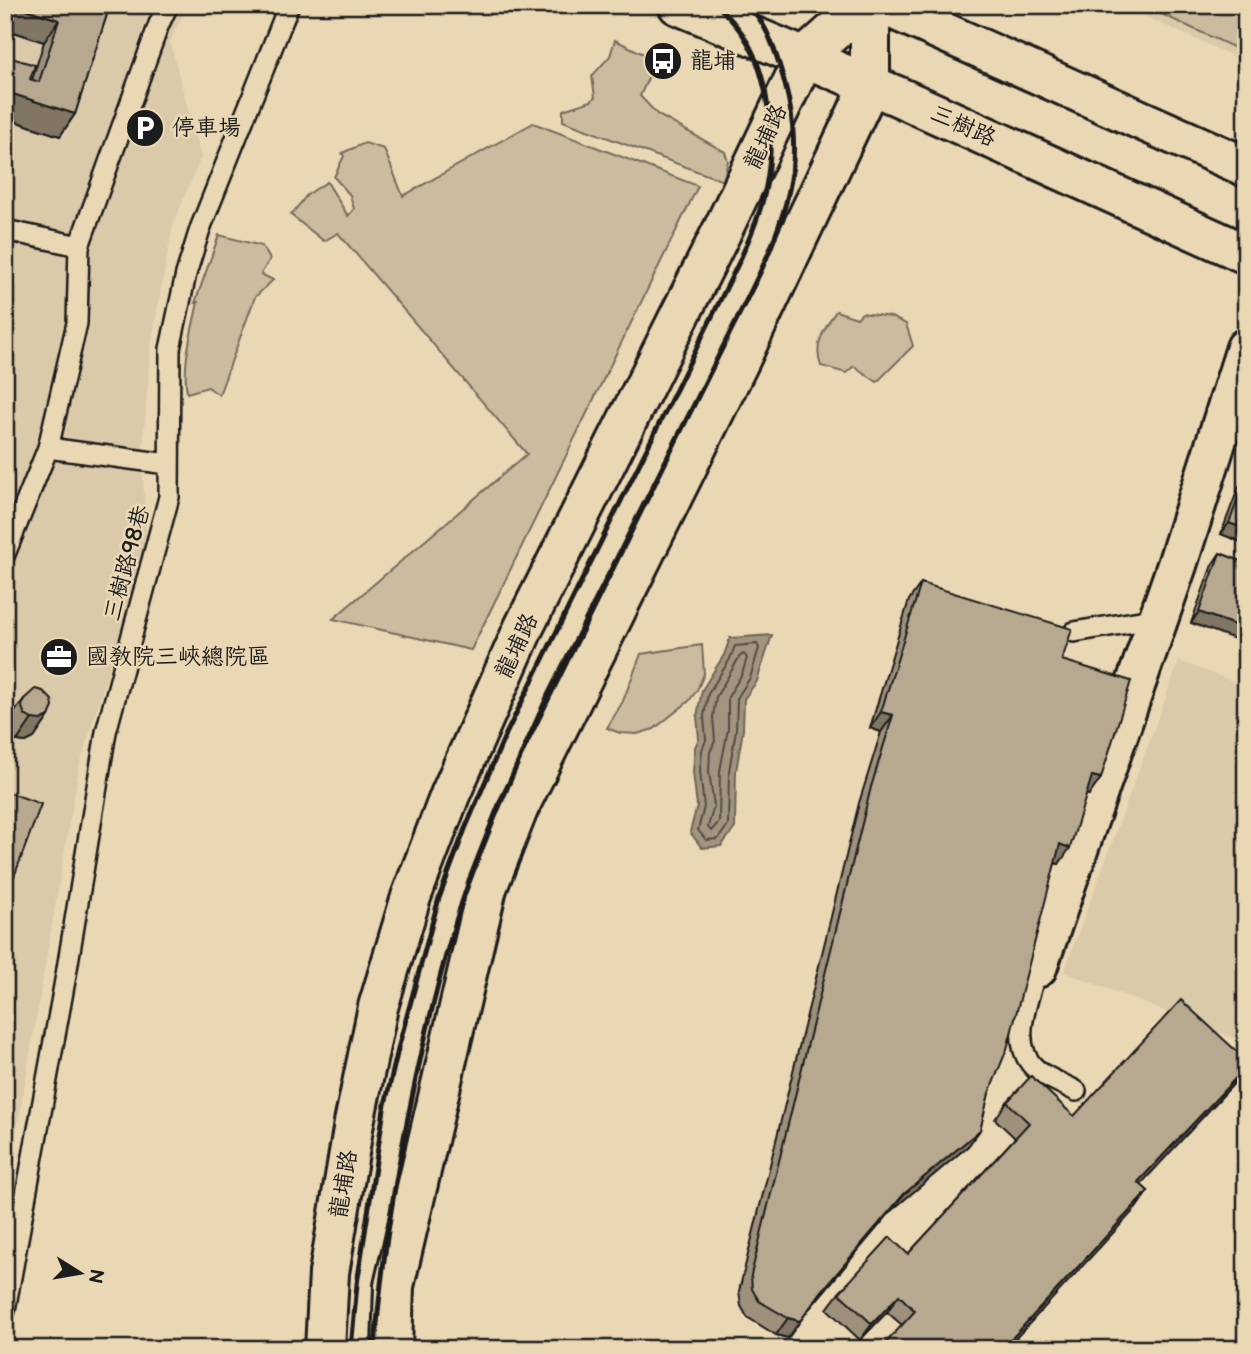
<svg xmlns="http://www.w3.org/2000/svg" width="1251" height="1354" font-family="'Balsamiq Sans','LXGW WenKai TC',sans-serif">
	<rect width="100%" height="100%" fill="#ead8b5"/>
	<filter id="ink" filterUnits="userSpaceOnUse"><feTurbulence type="fractalNoise" baseFrequency=".0143" numOctaves="2"/><feDisplacementMap in="SourceGraphic" scale="14" xChannelSelector="R" yChannelSelector="G"/><feConvolveMatrix kernelMatrix="1 2 1 2 8 2 1 2 1" color-interpolation-filters="sRGB"/></filter>
	<g filter="url(#ink)">
		<g fill="#dbcaaa">
			<polygon points="5,5 188,5 170,41 201,157 173,225 151,345 142,459 147,545 79,768 5,1200"/>
			<polygon points="1120,5 1246,5 1246,62"/>
			<polygon points="1179,661 1246,686 1246,1043 1064,972"/>
		</g>
		<g fill="#ccbc9f" stroke="#746c5e" stroke-width="2">
			<polygon points="1142,5 1227,5 1246,13 1246,53"/>
			<polygon points="615,40 656,60 640,96 658,115 725,152 728,161 723,181 563,121 563,110 591,101 595,97 592,76 610,56"/>
			<polygon points="533,123 698,186 471,650 333,619 527,454 338,233 324,241 291,215 307,195 327,182 348,216 354,209 350,195 334,177 344,156 342,153 365,143 384,149 403,196"/>
			<path d="M 219,235 L 262,246 L 270,259 L 261,274 L 273,280 L 255,297 L 219,395 L 208,387 L 187,393 C 182,362 192,332 198,302 L 195,303 Z"/>
			<path d="M 836,311 L 857,318 L 862,313 L 891,317 L 906,324 L 913,346 L 877,382 L 854,366 L 846,373 L 821,366 C 813,345 824,329 836,311 Z"/>
			<polygon points="702,645 704,674 697,690 689,701 654,729 637,734 620,733 607,728 623,701 641,654"/>
		</g>
		<polygon fill="#a1957f" stroke="#6c6557" stroke-width="2" points="772,635 757,681 744,699 743,730 736,771 735,828 721,846 702,848 690,832 697,806 693,772 695,747 699,739 697,716 702,690 724,655 730,638"/>
		<g fill="none" stroke-linecap="round" stroke-linejoin="round">
			<g stroke="#514c44" stroke-width="2">
				<polygon points="757,644 759,648 750,678 737,698 736,730 729,771 728,825 718,839 706,840 698,830 704,807 700,771 702,750 706,740 704,716 708,694 730,659 735,646"/>
				<polygon points="744,654 747,658 742,674 728,697 728,729 720,771 719,822 711,831 708,827 714,806 709,772 710,752 715,741 713,717 716,697 740,656"/>
			</g>
			<defs>
				<g id="service">
					<polyline points="5,230 79,246"/>
					<polyline points="48,448 168,464"/>
					<polyline points="5,554 48,448 77,323 79,246 159,24 168,5"/>
					<polyline points="1074,632 1158,618"/>
					<path d="M 1037,968 C 1029,999 1007,1045 1037,1070 C 1048,1079 1064,1084 1076,1091"/>
					<polyline points="5,1310 66,975 106,732 169,497 170,349 186,274 200,229 289,5"/>
				</g>
				<polyline id="minor" points="1037,968 1177,565 1246,348"/>
				<g id="tertiary">
					<polyline points="678,5 897,96 1246,254"/>
					<polyline points="883,5 1246,167"/>
					<polyline points="325,1349 329,1273 354,1123 378,1007 411,897 450,795 524,627 723,229 804,58 863,5"/>
					<polyline points="392,1349 394,1286 487,888 519,807 740,360 870,85 870,5"/>
				</g>
			</defs>
			<use href="#service" stroke="#1c1c1c" stroke-width="24"/>
			<use href="#minor" stroke="#1c1c1c" stroke-width="44"/>
			<use href="#tertiary" stroke="#1c1c1c" stroke-width="44"/>
			<use href="#service" stroke="#ead8b5" stroke-width="19"/>
			<use href="#minor" stroke="#ead8b5" stroke-width="38"/>
			<use href="#tertiary" stroke="#ead8b5" stroke-width="38"/>
			<g stroke="#1c1c1c" stroke-width="5">
				<path d="M 351,1349 L 357,1284 L 384,1109 L 399,1045 L 439,898 L 465,829 L 504,738 L 739,262 C 750,237 761,213 766,186 C 775,141 770,78 745,38 C 738,26 727,15 717,5"/>
				<path d="M 375,1349 C 381,1262 395,1178 413,1093 C 427,1026 443,958 465,893 C 490,825 519,759 549,693 L 761,271 C 794,197 805,145 780,67 C 773,44 765,22 748,5"/>
			</g>
		</g>
		<g fill="#9d917b" stroke="#1c1c1c" stroke-width="2">
			<polygon points="5,5 110,5 75,114 60,136 5,118 30,79 32,80 44,42 5,29"/>
			<polygon points="1246,455 1246,467 1241,465"/>
			<polygon points="1246,476 1246,544 1221,534 1239,486"/>
			<polygon points="1220,553 1246,563 1191,623 1212,565"/>
			<polygon points="921,583 1062,660 1101,778 1089,795 1086,794 1059,864 1055,863 989,1093 980,1130 968,1146 892,1210 809,1309 788,1338 776,1335 747,1317 741,1306 739,1291 859,803 881,732 870,728 909,600"/>
			<polygon points="24,699 49,716 34,738 26,742 17,741 10,736 7,729 9,720"/>
			<polygon points="1246,1060 1246,1068 1237,1080 1140,1184 1148,1191 1136,1208 902,1325 887,1312 860,1340 827,1309 839,1293 908,1254 1015,1138 995,1119 1007,1102 1074,1116"/>
		</g>
		<g fill="#807664" stroke="#1c1c1c" stroke-width="2">
			<polygon points="5,5 14,5 59,20 44,42 5,29"/>
			<polygon points="13,94 75,114 60,136 5,118"/>
			<polygon points="1229,523 1246,529 1246,544 1221,534"/>
			<polygon points="1199,612 1246,629 1246,643 1191,623"/>
			<polygon points="881,712 893,715 881,732 870,728"/>
			<polygon points="49,716 34,738 26,742 17,741 32,719"/>
			<polygon points="1092,776 1101,778 1089,795 1080,792"/>
			<polygon points="1060,844 1070,848 1059,864 1048,861"/>
			<polygon points="1246,1067 1237,1080 1127,1199 1138,1182"/>
			<polygon points="980,1130 968,1146 892,1210 809,1309 821,1292 904,1194"/>
			<polygon points="1148,1191 1136,1208 1006,1349 1002,1349"/>
			<polygon points="899,1295 887,1312 860,1340 872,1324"/>
			<polygon points="788,1318 800,1321 788,1338 776,1335"/>
		</g>
		<g fill="#b7a98f" stroke="#1c1c1c" stroke-width="2">
			<polygon points="14,5 110,5 75,114 13,94 5,117 5,56 35,65 30,79 39,82 59,20"/>
			<polygon points="1246,478 1246,529 1229,523"/>
			<polygon points="1220,553 1246,563 1246,629 1199,612"/>
			<polygon points="921,583 1072,629 1062,660 1131,681 1101,778 1092,776 1070,848 1060,844 1007,1049 989,1093 980,1130 904,1194 821,1292 800,1321 788,1318 759,1301 752,1289 751,1275 871,787 893,715 881,712"/>
			<polygon points="35,689 43,691 52,700 53,707 49,716 41,720 32,719 25,715 22,707 24,699"/>
			<polygon points="5,791 41,804 5,901"/>
			<polygon points="1181,1000 1246,1060 1246,1067 1138,1182 1148,1191 1002,1349 880,1349 915,1311 899,1295 872,1324 839,1293 890,1237 908,1254 1029,1123 1007,1102 1031,1076 1074,1116"/>
		</g>
	</g>
	<defs>
		<symbol id="bus-disc" viewBox="-11 -11 22 22"><circle r="9.5" fill="#1c1c1c" stroke="#ead8b5"/><path d="M-5-6H5V4H4V6H2V4H-2V6H-4V4H-5ZM-3.5-4V0h7V-4ZM-3.5 1.2v1.5H-2V1.2ZM2 1.2v1.5H3.5V1.2Z" fill="#fff"/></symbol>
		<symbol id="parking-disc" viewBox="-11 -11 22 22"><circle r="9.5" fill="#1c1c1c" stroke="#ead8b5"/><path d="M-3.5-5.5H1a3.5 3.5 0 0 1 0 7H-1V5.5H-3.5ZM-1-3.4V-.6H.8a1.4 1.4 0 0 0 0-2.8Z" fill="#fff"/></symbol>
		<symbol id="office-disc" viewBox="-11 -11 22 22"><circle r="9.5" fill="#1c1c1c" stroke="#ead8b5"/><path d="M-6-3h4V-5.5h4V-3h4V5H-6ZM-1-4.5V-3h2v-1.5ZM-6 0V1H6V0Z" fill="#fff"/></symbol>
	</defs>
	<g fill-rule="evenodd">
		<use href="#bus-disc" x="641" y="39" width="44" height="44"/>
		<use href="#parking-disc" x="123" y="106" width="44" height="44"/>
		<use href="#office-disc" x="37" y="635" width="44" height="44"/>
	</g>
	<g text-anchor="middle" dominant-baseline="central" stroke-width="5" stroke-linejoin="round" paint-order="stroke">
		<g font-size="23" fill="#1c1c1c" stroke="#ead8b5" text-anchor="start">
			<text x="690" y="61">龍埔</text>
			<text x="172" y="128">停車場</text>
			<text x="86" y="657">國教院三峽總院區</text>
		</g>
		<g font-size="23" fill="#1c1c1c" stroke="#ead8b5">
			<text transform="translate(963 126) rotate(24)">三樹路</text>
			<text transform="translate(766 137) rotate(-65)">龍埔路</text>
			<text transform="translate(127 563) rotate(-75)">三樹路98巷</text>
			<text transform="translate(517 646) rotate(-65)">龍埔路</text>
			<text transform="translate(344 1184) rotate(-81)">龍埔路</text>
		</g>
	</g>
	<rect width="1251" height="1354" fill="none" stroke="#ead8b5" stroke-width="28"/>
	<rect x="14" y="14" width="1223" height="1326" fill="none" stroke="#1c1c1c" stroke-width="2.5" filter="url(#ink)"/>
	<g transform="translate(80 1273) rotate(101)" stroke="#ead8b5" stroke-width="5" paint-order="stroke">
	<path d="M0-5L12 26L0 18L-12 26Z" fill="#1c1c1c"/>
	<text y="-10" font-size="19" font-weight="bold" text-anchor="middle" fill="#1c1c1c">N</text>
	</g>
</svg>
